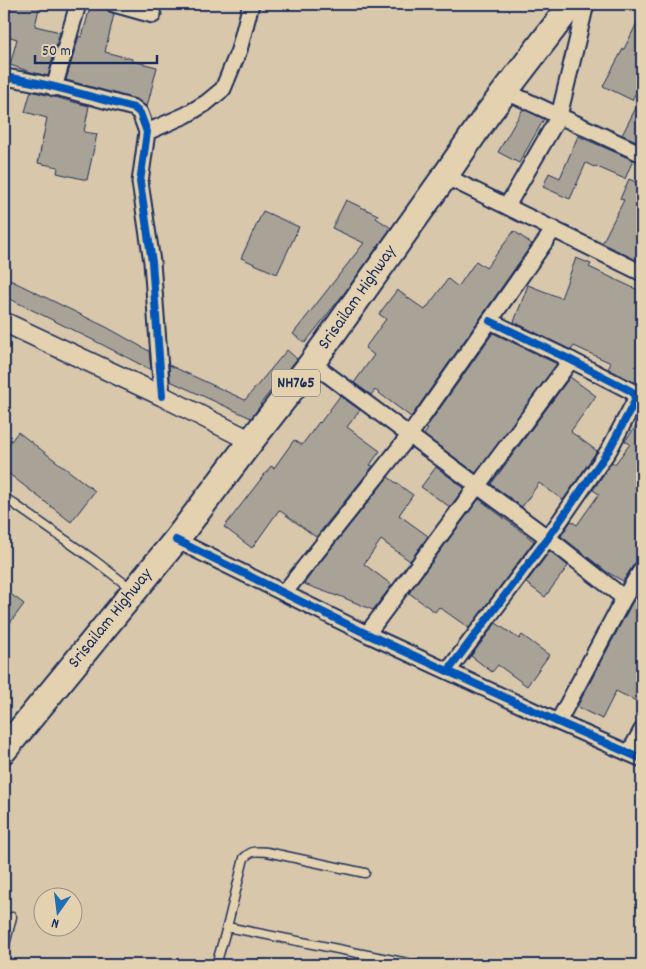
<svg xmlns="http://www.w3.org/2000/svg" width="646" height="969" font-family="Dekko,sans-serif">
	<rect width="100%" height="100%" fill="#d8c7aa"/>
	<filter id="ink" filterUnits="userSpaceOnUse"><feTurbulence type="fractalNoise" baseFrequency=".02" numOctaves="2"/><feDisplacementMap in="SourceGraphic" scale="10" xChannelSelector="R" yChannelSelector="G"/><feConvolveMatrix kernelMatrix="1 2 1 2 8 2 1 2 1" color-interpolation-filters="sRGB"/></filter>
	<g filter="url(#ink)">
		<g fill="#a9a297" stroke="#1b2f5e">
			<polygon points="12,4 40,4 35,26 60,32 48,76 31,72 10,65 17,39 4,35 4,34"/>
			<polygon points="91,4 105,7 108,11 114,14 105,52 132,59 132,61 157,67 147,107 136,99 66,80 79,36 82,37"/>
			<polygon points="642,13 642,81 632,100 603,86 623,49 624,49"/>
			<polygon points="31,91 89,106 84,132 97,134 87,180 57,173 58,167 38,163 47,118 25,112"/>
			<polygon points="642,96 642,140 641,143 622,135"/>
			<polygon points="523,109 544,119 519,163 498,152"/>
			<polygon points="578,136 633,160 625,179 595,166 594,167 586,163 570,199 543,187 549,173 560,178"/>
			<polygon points="629,179 642,185 642,248 636,260 602,243 624,200 620,199"/>
			<polygon points="346,200 378,215 376,218 391,228 345,292 305,343 293,334 364,243 332,228"/>
			<polygon points="263,211 299,227 277,274 241,258"/>
			<polygon points="514,231 532,244 411,417 375,390 371,395 354,383 374,355 365,348 386,319 379,314 397,290 425,310 448,279 458,287 476,261 486,268"/>
			<polygon points="576,258 591,264 589,267 642,292 642,386 608,369 611,363 574,346 571,350 514,322 528,285 561,298"/>
			<polygon points="8,279 108,328 149,351 151,370 103,345 4,296 4,287"/>
			<polygon points="493,333 557,364 476,473 424,435 428,429 426,428"/>
			<polygon points="287,350 297,359 260,404 261,405 251,418 170,381 169,365 245,400"/>
			<polygon points="570,377 596,396 571,431 572,431 571,432 597,451 563,500 539,483 522,507 491,484"/>
			<polygon points="340,396 360,410 347,427 380,451 370,465 373,466 316,537 279,510 252,548 224,527 271,466 274,468 294,440 302,445 319,422 320,423"/>
			<polygon points="642,418 642,560 638,561 634,564 623,581 607,572 561,536 571,521 577,525 599,494 593,490 612,462 615,464 630,444 625,441"/>
			<polygon points="18,432 95,491 71,522 4,470 4,450"/>
			<polygon points="436,467 464,488 450,507 421,487"/>
			<polygon points="388,477 413,495 399,515 428,536 410,561 381,540 364,564 392,585 373,610 337,595 337,596 304,584 311,574"/>
			<polygon points="479,499 534,541 469,628 439,607 435,612 409,593"/>
			<polygon points="550,551 568,566 545,597 526,583"/>
			<polygon points="642,586 642,704 616,691 602,719 577,707 632,603"/>
			<polygon points="4,589 24,604 4,631"/>
			<polygon points="496,623 519,639 522,635 549,655 527,686 498,665 492,672 471,656"/>
		</g>
		<g fill="none" stroke-linecap="round" stroke-linejoin="round">
			<defs>
				<g id="service">
					<polyline points="4,497 94,560 133,590"/>
					<polyline points="227,927 418,965"/>
					<polyline points="4,949 12,917"/>
					<path d="M 216,965 L 227,927 L 244,858 C 252,850 256,851 267,852 L 365,873"/>
				</g>
				<g id="minor">
					<polyline points="114,4 153,15"/>
					<path d="M 4,77 C 48,83 91,97 134,108 L 140,113 L 147,132 L 140,182 L 152,262 L 162,396"/>
					<polyline points="54,88 78,4"/>
					<polyline points="505,91 642,154"/>
					<polyline points="147,132 186,115 206,103 223,89 239,50 251,4"/>
					<polyline points="445,176 642,273"/>
					<polyline points="507,206 559,116 586,4"/>
					<polyline points="312,363 548,538 624,598"/>
					<polyline points="176,540 367,634 558,722 642,759"/>
					<polyline points="284,593 409,436 554,229"/>
					<polyline points="367,634 571,360"/>
					<polyline points="448,671 548,538 609,450 635,401 634,394 631,391 571,360 490,321"/>
					<polyline points="558,722 624,598 642,569"/>
					<polyline points="629,753 642,730"/>
				</g>
				<polyline id="tertiary" points="4,322 162,396 251,441"/>
				<polyline id="trunk" points="4,750 176,540 251,441 312,363 445,176 487,115 572,4"/>
			</defs>
			<use href="#service" stroke="#1b2f5e" stroke-width="11"/>
			<use href="#minor" stroke="#1b2f5e" stroke-width="19"/>
			<use href="#tertiary" stroke="#1b2f5e" stroke-width="22"/>
			<use href="#trunk" stroke="#1b2f5e" stroke-width="29"/>
			<use href="#service" stroke="#e4d1af" stroke-width="8"/>
			<use href="#minor" stroke="#e4d1af" stroke-width="15"/>
			<use href="#tertiary" stroke="#e4d1af" stroke-width="19"/>
			<use href="#trunk" stroke="#e4d1af" stroke-width="25"/>
			<defs>
				<g id="cycleway">
					<path d="M 4,77 C 48,83 91,97 134,108 L 140,113 L 147,132 L 140,182 L 152,262 L 162,396"/>
					<polyline points="176,540 367,634 558,722 642,759"/>
					<polyline points="448,671 548,538 609,450 635,401 634,394 631,391 571,360 490,321"/>
				</g>
			</defs>
			<use href="#cycleway" stroke="#e4d1af" stroke-width="11"/>
			<use href="#cycleway" stroke="#0057b8" stroke-width="8"/>
		</g>
	</g>
	<g text-anchor="middle" dominant-baseline="central" stroke-width="4" stroke-linejoin="round" paint-order="stroke">
		<rect fill="#e4d1af" stroke="#576076" stroke-width="1" x="272" y="369.5" width="48" height="27" rx="4"/>
		<g font-size="16" font-weight="bold" fill="#1b2f5e">
			<text x="296" y="383">NH765</text>
		</g>
		<g font-size="18" fill="#1b2f5e" stroke="#e4d1af">
			<text transform="translate(358 298) rotate(-55)">Srisailam Highway</text>
			<text transform="translate(111 619) rotate(-51)">Srisailam Highway</text>
		</g>
	</g>
	<rect width="646" height="969" fill="none" stroke="#e4d1af" stroke-width="20"/>
	<rect x="10" y="10" width="626" height="949" fill="none" stroke="#1b2f5e" stroke-width="2" filter="url(#ink)"/>
	<g transform="translate(58 912) rotate(194)"><circle r="24" fill="#e4d1af" stroke="#94908f"/>
	<path d="M0-4L9 19L0 12L-9 19Z" fill="#1f6fb2"/>
	<text y="-8" font-size="14" font-weight="bold" text-anchor="middle" fill="#1b2f5e">N</text>
	</g>
	<path d="M35 55v8h122v-8" fill="none" stroke="#1b2f5e" stroke-width="2.5"/>
	<text x="42" y="55" font-size="15" fill="#1b2f5e" stroke="#e4d1af" stroke-width="4" paint-order="stroke">50 m</text>
</svg>
